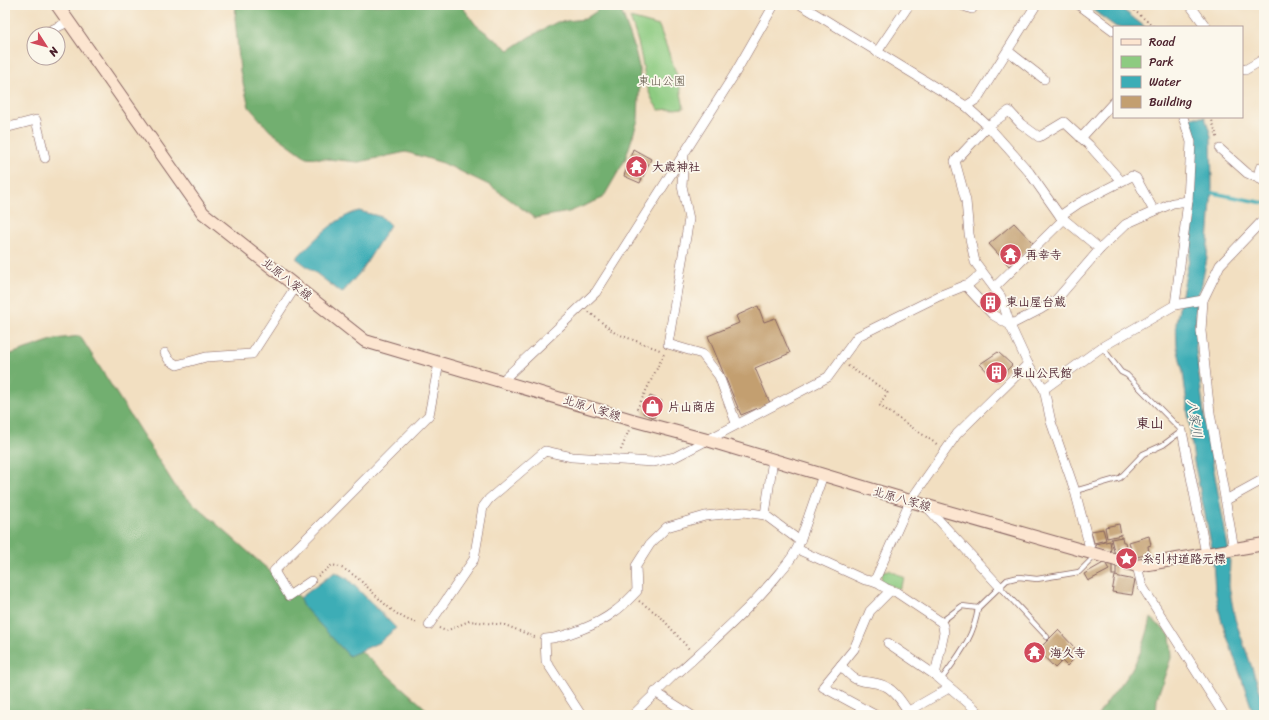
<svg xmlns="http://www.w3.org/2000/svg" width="1269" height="720" font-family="Sriracha,'Klee One',sans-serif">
	<rect width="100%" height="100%" fill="#fbf7ec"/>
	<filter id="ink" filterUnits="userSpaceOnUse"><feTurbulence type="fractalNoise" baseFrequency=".025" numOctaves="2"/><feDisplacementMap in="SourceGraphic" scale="8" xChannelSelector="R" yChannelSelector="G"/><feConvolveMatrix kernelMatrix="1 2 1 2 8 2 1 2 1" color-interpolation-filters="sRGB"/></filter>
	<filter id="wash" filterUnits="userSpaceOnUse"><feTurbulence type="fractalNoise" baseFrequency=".012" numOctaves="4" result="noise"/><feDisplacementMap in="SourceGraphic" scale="16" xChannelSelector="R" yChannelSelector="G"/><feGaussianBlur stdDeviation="0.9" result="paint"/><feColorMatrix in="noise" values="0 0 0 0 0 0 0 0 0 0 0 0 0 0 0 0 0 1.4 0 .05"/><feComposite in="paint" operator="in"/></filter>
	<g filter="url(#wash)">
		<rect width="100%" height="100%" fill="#f2dfc1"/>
		<g fill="#8dcb81" stroke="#6c7556">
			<path d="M 630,18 L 659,26 L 678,78 L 684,108 L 659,110 C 645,93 645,73 640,51 C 638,40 634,29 630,18 Z"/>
			<polygon points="889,570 905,578 899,589 881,582 882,571"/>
		</g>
		<g fill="#72af6f" stroke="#5e674d">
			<polygon points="236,5 461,5 476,25 509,50 529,37 557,22 585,19 597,11 600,5 619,5 634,46 640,71 638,120 625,160 603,198 569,212 535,218 491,186 443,163 406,152 359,162 306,157 270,131 249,107 240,71 235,18"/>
			<polygon points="80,336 177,489 433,715 5,715 5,356 55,339"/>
			<path d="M 1151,618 L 1170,635 L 1172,655 L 1157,698 L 1156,715 L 1098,715 C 1108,699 1121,685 1131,670 C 1141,654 1147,636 1151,618 Z"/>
		</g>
		<g fill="#3cadb6" stroke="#436670">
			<polygon points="1086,5 1117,5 1145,27 1116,27"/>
			<polygon points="1187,117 1205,117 1211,136 1212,187 1207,258 1201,288 1196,297 1196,351 1205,421 1230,558 1229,586 1235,619 1264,702 1264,715 1254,715 1221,619 1215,590 1212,548 1194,462 1183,372 1177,347 1176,324 1190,254 1194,216 1194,145 1193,134"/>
			<path d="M 359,211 L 382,217 L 390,225 L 362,270 L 342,293 L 296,258 C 314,241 334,218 359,211 Z"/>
			<polygon points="335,572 348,579 396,628 380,642 349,656 302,605 300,598"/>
		</g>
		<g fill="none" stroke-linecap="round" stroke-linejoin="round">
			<polyline stroke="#3cadb6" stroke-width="3.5" points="1208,192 1264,203"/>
		</g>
		<g id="blocks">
			<g fill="#c39f70">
				<polygon points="633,149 651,159 640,183 624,176"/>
				<polygon points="1014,223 1034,244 1009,266 989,244"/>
				<polygon points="991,293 1000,305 991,312 982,300"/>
				<polygon points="758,306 764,322 775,318 790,353 755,368 770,403 741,415 708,336 739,323 736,316"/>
				<polygon points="998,352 1012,365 996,381 980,364"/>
				<polygon points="650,396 662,401 654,418 643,413"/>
				<polygon points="1119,524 1121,535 1107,538 1105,527"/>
				<polygon points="1103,529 1106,540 1094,543 1091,531"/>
				<polygon points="1149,536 1151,545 1148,546 1149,554 1133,558 1129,542"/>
				<polygon points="1122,537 1123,542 1125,542 1128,557 1125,558 1122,547 1117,548 1118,554 1115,555 1111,539"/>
				<polygon points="1110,541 1111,548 1110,553 1096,548 1095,544"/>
				<polygon points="1105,562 1109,570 1088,581 1084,574"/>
				<rect x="1112" y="565" width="4" height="10"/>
				<polygon points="1115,576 1135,580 1132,595 1112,592"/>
				<polygon points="1058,630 1075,648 1069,655 1073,660 1067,666 1062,661 1055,668 1038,650"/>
			</g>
		</g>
	</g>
	<g filter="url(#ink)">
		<use href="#blocks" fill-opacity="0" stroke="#856260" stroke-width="1"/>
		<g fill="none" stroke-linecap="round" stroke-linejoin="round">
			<defs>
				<g id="service">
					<polyline points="1075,491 1120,478 1143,454 1163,445 1182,431 1127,375 1121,372 1102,347"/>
					<polyline points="1000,587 1047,637"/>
					<polyline points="941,622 962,606 978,608 1007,580 1019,577 1037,579 1079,572 1095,556"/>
					<path d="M 941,680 C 958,656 974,638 978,608"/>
				</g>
				<g id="minor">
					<polyline points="801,5 966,106 988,126 955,161 966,201 969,234 975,262 1001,297 1010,325 1028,364 1044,389 1051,422 1075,491 1091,552"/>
					<polyline points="961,5 972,9 974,5"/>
					<polyline points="1079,5 1114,31"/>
					<polyline points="1190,5 1206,27"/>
					<polyline points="43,34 68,22"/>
					<polyline points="1008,51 1044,79"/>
					<polyline points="877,52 909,5"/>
					<polyline points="1242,69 1245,70 1264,59"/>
					<polyline points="966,106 977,99 1036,5"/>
					<polyline points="5,128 36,120 45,158"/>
					<polyline points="1081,138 1114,102"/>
					<polyline points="1220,149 1247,173 1264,181"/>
					<polyline points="684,154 682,186 689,219 668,344 702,354 719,376 736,423"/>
					<polyline points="1258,177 1260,168 1264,166"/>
					<polyline points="1060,216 1079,203 1132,176 1136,178 1154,211"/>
					<polyline points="1100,249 1060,216 1029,172 988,126 1009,111 1021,124 1039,137 1064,122 1089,145 1121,181"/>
					<polyline points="965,285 993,315 1010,325 1041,309 1056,300 1100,249 1126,224 1173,203 1188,201"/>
					<polyline points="995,287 1064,219"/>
					<polyline points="1175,305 1188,201 1191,142 1183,117"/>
					<polyline points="165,353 169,360 177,365 206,357 252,354 296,286"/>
					<polyline points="502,381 596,292 734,75 774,5"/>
					<polyline points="1044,389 1102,347 1175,305 1203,300"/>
					<polyline points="1182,431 1206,554"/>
					<polyline points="1226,500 1264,479"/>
					<polyline points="926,506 1000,587"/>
					<polyline points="765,515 773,459"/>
					<polyline points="800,541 823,475"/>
					<path d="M 797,549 L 865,580 C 881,581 883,590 896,592 L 941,622 L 943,626 L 944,633 L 935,675"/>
					<polyline points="1234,549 1210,413 1201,331 1203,300 1220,265 1264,219"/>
					<polyline points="1137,566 1142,586 1224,715"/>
					<polyline points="875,580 910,501 957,434 1028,364"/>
					<polyline points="311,581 289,596 274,571 429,415 439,363"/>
					<polyline points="429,625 474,559 483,507 489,499 545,451 572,457 653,462 675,457 828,377 858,336 939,296 969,284 982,273"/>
					<polyline points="888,643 935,675 974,708 981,715"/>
					<path d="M 841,665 C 859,689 864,677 885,686 C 895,691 902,702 908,711"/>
					<polyline points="655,692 691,715"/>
					<path d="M 581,715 L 546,661 L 545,639 C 564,638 599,624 614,612 C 623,606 630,598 637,591 L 636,566 L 650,544 L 667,527 L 705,516 L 744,512 L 765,515 L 800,541 C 797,552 788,563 780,572 C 750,609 714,640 679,672 L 676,673 L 633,715"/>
					<polyline points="875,715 823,687 854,649 870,611 890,591"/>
					<polyline points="902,715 949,688"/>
				</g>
				<polyline id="secondary" points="57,5 203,213 365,341 632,420 707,440 910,501 1137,566 1264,544"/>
			</defs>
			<use href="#service" stroke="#856260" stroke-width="6"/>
			<use href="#minor" stroke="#856260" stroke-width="10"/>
			<use href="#secondary" stroke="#856260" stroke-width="14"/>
			<g stroke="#856260" stroke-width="2" stroke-dasharray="1 3" stroke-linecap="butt">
				<polyline points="1128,5 1154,27"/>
				<polyline points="1211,117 1218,140"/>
				<polyline points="589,312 615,333 660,350"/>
				<polyline points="848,366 888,392 879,405 938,445"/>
				<polyline points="637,409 665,352"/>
				<polyline points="621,450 629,430"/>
				<path d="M 318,576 L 332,565 C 365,571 383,617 419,623"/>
				<polyline points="639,601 660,616 689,649"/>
				<polyline points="439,628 446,631 469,621 505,625 537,638"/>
			</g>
			<use href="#service" stroke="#fff" stroke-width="4.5"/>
			<use href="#minor" stroke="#fff" stroke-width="9"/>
			<use href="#secondary" stroke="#fce5d0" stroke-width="12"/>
		</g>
	</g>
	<defs>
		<symbol id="temple-disc" viewBox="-11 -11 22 22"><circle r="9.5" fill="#d1495b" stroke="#fbf7ec"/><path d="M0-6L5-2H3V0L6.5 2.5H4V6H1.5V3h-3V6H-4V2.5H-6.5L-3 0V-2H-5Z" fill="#fff"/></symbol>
		<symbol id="building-disc" viewBox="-11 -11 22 22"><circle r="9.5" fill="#d1495b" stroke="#fbf7ec"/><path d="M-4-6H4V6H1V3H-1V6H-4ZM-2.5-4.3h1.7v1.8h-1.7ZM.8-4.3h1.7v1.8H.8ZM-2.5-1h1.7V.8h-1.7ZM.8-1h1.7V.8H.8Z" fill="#fff"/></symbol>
		<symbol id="shop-disc" viewBox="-11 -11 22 22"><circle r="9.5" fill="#d1495b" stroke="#fbf7ec"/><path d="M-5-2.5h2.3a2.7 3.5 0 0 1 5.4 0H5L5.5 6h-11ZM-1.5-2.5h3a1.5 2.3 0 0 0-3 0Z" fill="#fff"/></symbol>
		<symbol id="sight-disc" viewBox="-11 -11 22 22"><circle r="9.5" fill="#d1495b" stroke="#fbf7ec"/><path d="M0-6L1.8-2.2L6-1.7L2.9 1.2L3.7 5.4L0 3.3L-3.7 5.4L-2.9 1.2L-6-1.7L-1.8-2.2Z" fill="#fff"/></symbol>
	</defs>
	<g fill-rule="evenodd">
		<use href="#temple-disc" x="624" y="154" width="25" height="25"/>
		<use href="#temple-disc" x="998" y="242" width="25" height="25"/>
		<use href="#building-disc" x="978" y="290" width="25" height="25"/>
		<use href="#building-disc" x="984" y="360" width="25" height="25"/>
		<use href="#shop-disc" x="640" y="394" width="25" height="25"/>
		<use href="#sight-disc" x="1114" y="546" width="25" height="25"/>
		<use href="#temple-disc" x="1022" y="640" width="25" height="25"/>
	</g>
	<g text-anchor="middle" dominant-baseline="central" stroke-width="3.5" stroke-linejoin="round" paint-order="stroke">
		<g font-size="12" fill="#5e5345" stroke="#fbf7ec">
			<text x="662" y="81">東山公園</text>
		</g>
		<g font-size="12" font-weight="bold" fill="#4a1f2b" stroke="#fbf7ec" text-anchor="start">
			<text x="652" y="167">大歳神社</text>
			<text x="1026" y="255">再幸寺</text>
			<text x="1006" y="302">東山屋台蔵</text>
			<text x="1012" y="373">東山公民館</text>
			<text x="668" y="407">片山商店</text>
			<text x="1142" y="559">糸引村道路元標</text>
			<text x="1050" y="653">海久寺</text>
		</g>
		<g font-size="12" fill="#4a1f2b" stroke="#fbf7ec">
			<text transform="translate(287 279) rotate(38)">北原八家線</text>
			<text transform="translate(592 408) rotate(17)">北原八家線</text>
			<text transform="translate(902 499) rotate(16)">北原八家線</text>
		</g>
		<g font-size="13" font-style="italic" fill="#445863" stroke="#fbf7ec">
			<text transform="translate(1195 419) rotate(81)">八家川</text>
		</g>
		<g font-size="14" font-weight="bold" fill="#4a1f2b" stroke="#fbf7ec">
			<text x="1150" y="423">東山</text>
		</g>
	</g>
	<rect width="1269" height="720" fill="none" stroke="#fbf7ec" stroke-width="20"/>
	<rect x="1113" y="26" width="130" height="92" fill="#fbf7ec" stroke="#b4a19f"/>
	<rect x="1121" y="39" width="20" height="6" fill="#fce5d0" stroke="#b4a19f"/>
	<text x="1149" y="46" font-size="12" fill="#4a1f2b">Road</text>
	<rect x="1121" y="56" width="20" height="12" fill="#8dcb81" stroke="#b4a19f"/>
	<text x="1149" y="66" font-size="12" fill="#4a1f2b">Park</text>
	<rect x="1121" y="76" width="20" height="12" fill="#3cadb6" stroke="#b4a19f"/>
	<text x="1149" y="86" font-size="12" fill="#4a1f2b">Water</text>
	<rect x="1121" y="96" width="20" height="12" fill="#c39f70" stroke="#b4a19f"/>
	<text x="1149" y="106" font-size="12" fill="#4a1f2b">Building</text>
	<g transform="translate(46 46) rotate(126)"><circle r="19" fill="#fbf7ec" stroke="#b4a19f"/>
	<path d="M0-3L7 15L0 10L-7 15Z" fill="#d1495b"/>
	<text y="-6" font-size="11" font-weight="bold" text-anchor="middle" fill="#4a1f2b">N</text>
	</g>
</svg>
